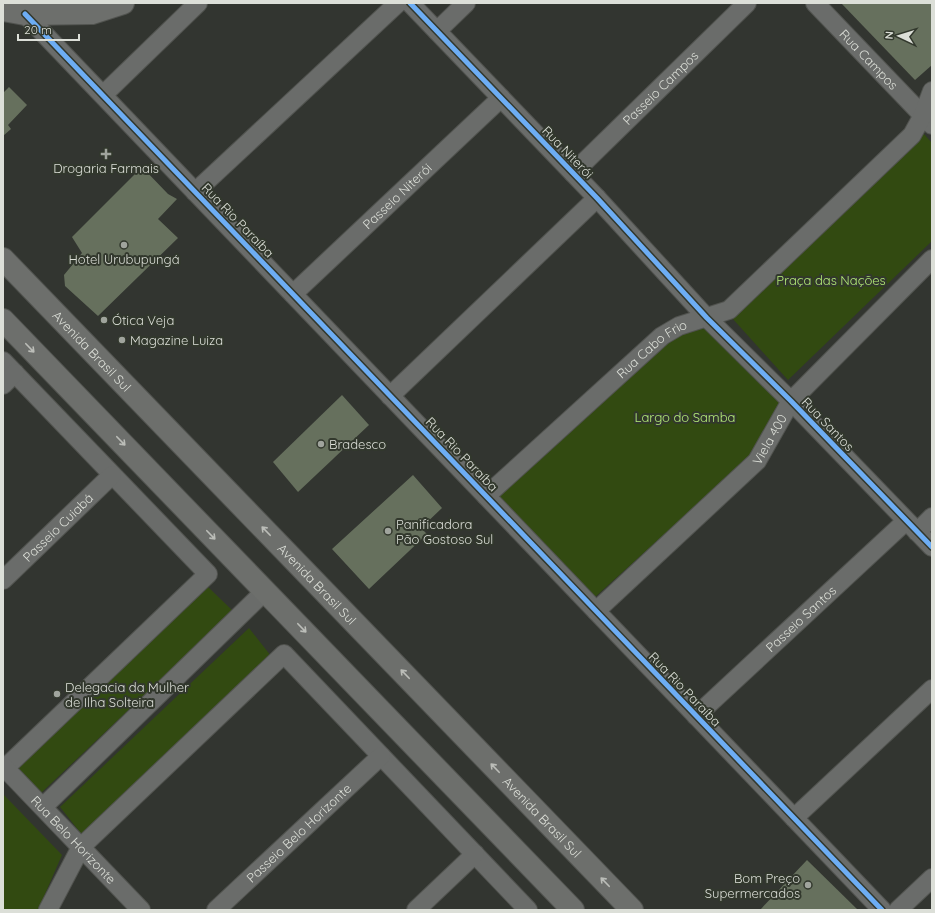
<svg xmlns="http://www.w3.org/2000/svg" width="935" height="913" font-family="Quicksand,sans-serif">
	<rect width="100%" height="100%" fill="#323530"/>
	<g fill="#324a11">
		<polygon points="924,134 932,143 932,241 788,380 732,318"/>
		<polygon points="709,327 781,400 754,453 594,598 497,497 660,340"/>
		<polygon points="207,586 233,611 41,793 17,767"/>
		<polygon points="249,628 271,656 83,836 60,807"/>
		<polygon points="3,794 62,855 38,910 3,910"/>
	</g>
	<g fill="#66705d">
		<polygon points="841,3 932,3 932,65 915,80"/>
		<polygon points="9,87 27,105 8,125 11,129 3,136 3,93"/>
		<polygon points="142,167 168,194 177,199 158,219 178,238 98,316 65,286 64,275 82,253 72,237"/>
		<polygon points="342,395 369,425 298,492 273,462"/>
		<polygon points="413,475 442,508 421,528 427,534 369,589 332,549"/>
		<polygon points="807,860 858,910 760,910"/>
	</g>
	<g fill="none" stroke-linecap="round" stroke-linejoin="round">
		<defs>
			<g id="street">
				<polyline points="410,3 597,198 707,318 791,401 932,547"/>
				<path id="s1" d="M 815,3 L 932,125"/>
				<polyline points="25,14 882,910"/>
				<polyline points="437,31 466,3"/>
				<polyline points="103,95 198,3"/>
				<path id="s2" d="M 573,173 L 747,3"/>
				<polyline points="195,192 398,3"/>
				<path id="s3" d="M 293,294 L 501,98"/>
				<polyline points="3,361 208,574 3,770"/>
				<polyline points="3,385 15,373"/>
				<polyline points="390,396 597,198"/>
				<path id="s4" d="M 486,496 L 662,336 L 679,326 L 729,310 L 912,135 L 923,115 L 932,91"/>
				<polyline points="917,532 932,517"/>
				<path id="s5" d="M 3,580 L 112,475"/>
				<path id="s6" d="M 596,611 L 757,461 L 791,401 L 932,259"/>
				<path id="s7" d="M 696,716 L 906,521"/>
				<path id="s8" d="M 3,766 L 141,910"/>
				<polyline points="43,807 265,591"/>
				<polyline points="794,818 932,689"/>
				<polyline points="48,910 81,847 284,654 528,910"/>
				<path id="s9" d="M 216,910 L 381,756"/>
				<polyline points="416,910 475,854"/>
				<polyline points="898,910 932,878"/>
			</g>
			<g id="secondary">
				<polyline points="3,10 25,14 92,13 123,3"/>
				<path id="s10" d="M 3,259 L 632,910"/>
				<polyline points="3,320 573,910"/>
			</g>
		</defs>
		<use href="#street" stroke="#51534f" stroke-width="20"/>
		<use href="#secondary" stroke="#51534f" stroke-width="24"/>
		<use href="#street" stroke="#6a6c6a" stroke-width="18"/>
		<use href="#secondary" stroke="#6d6f6c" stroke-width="22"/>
		<defs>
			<g id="cycleway">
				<polyline points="410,3 597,198 707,318 791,401 932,547"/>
				<polyline points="25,14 882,910"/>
			</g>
		</defs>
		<use href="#cycleway" stroke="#32382d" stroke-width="8"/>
		<use href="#cycleway" stroke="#6dadf4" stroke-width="5"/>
	</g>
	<defs><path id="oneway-shaft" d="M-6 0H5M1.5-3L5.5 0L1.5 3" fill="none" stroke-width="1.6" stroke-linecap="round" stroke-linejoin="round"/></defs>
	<g stroke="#bbbdb8">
		<use href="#oneway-shaft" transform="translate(30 348) rotate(46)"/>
		<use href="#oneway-shaft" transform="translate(121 441) rotate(46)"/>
		<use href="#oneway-shaft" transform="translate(266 531) rotate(-134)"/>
		<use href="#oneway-shaft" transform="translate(211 535) rotate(46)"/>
		<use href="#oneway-shaft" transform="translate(302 628) rotate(46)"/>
		<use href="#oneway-shaft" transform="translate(405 674) rotate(-134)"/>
		<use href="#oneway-shaft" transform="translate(495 768) rotate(-134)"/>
		<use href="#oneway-shaft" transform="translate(605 882) rotate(-134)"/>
	</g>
	<g fill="#a0a49d" stroke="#32382d" stroke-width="1.5">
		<path d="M104 148h4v4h4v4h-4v4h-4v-4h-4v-4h4z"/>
		<circle cx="124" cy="245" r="4"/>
		<circle cx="104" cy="320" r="4"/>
		<circle cx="122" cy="340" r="4"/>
		<circle cx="321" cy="444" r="4"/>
		<circle cx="388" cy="531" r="4"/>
		<circle cx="57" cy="694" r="4"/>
		<circle cx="808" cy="885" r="4"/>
	</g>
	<g text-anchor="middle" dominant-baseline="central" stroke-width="4" stroke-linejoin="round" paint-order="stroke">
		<g font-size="13" fill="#dcdfd8" stroke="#32382d">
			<text stroke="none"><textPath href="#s1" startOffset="78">Rua Campos</textPath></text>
			<text stroke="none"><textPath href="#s2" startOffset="122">Passeio Campos</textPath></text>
			<text transform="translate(568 152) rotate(46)">Rua Niterói</text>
			<text stroke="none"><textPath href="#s3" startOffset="143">Passeio Niterói</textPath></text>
			<text transform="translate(238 220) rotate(46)">Rua Rio Paraíba</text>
			<text stroke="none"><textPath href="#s10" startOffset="128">Avenida Brasil Sul</textPath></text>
			<text stroke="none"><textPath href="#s4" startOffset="222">Rua Cabo Frio</textPath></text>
			<text transform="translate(828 424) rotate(46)">Rua Santos</text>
			<text stroke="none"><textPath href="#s6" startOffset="245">Viela 400</textPath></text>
			<text transform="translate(462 454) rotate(46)">Rua Rio Paraíba</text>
			<text stroke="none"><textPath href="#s5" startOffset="76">Passeio Cuiabá</textPath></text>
			<text stroke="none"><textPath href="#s10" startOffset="452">Avenida Brasil Sul</textPath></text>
			<text stroke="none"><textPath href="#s7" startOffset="143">Passeio Santos</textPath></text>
			<text transform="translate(685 689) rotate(46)">Rua Rio Paraíba</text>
			<text stroke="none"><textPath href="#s10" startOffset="776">Avenida Brasil Sul</textPath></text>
			<text stroke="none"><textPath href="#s9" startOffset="113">Passeio Belo Horizonte</textPath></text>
			<text stroke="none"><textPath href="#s8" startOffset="102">Rua Belo Horizonte</textPath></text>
		</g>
		<g font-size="13" fill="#dcdfd8" stroke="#32382d" text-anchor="start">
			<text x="106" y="168" text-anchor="middle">Drogaria Farmais</text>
			<text x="124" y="259" text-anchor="middle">Hotel Urubupungá</text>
			<text x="112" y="320">Ótica Veja</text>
			<text x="130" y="340">Magazine Luiza</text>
			<text x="329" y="444">Bradesco</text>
			<text x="396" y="524">Panificadora<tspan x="396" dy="15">Pão Gostoso Sul</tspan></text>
			<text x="65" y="687">Delegacia da Mulher<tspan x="65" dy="15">de Ilha Solteira</tspan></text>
			<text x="800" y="878" text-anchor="end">Bom Preço<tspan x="800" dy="15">Supermercados</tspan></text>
		</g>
		<g font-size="13" fill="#b4eb78" stroke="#32382d">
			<text x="831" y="280">Praça das Nações</text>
			<text x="685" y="417">Largo do Samba</text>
		</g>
	</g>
	<rect width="935" height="913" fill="none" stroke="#dcdfd8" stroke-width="8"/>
	<g transform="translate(899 36) rotate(274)" stroke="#32382d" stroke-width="3" paint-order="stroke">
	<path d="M0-3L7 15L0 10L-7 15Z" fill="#dcdfd8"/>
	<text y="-6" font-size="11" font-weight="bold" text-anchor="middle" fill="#dcdfd8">N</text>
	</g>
	<path d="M18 34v6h61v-6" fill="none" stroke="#dcdfd8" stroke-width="2"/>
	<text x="24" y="34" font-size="12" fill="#dcdfd8" stroke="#32382d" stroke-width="3" paint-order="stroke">20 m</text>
</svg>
